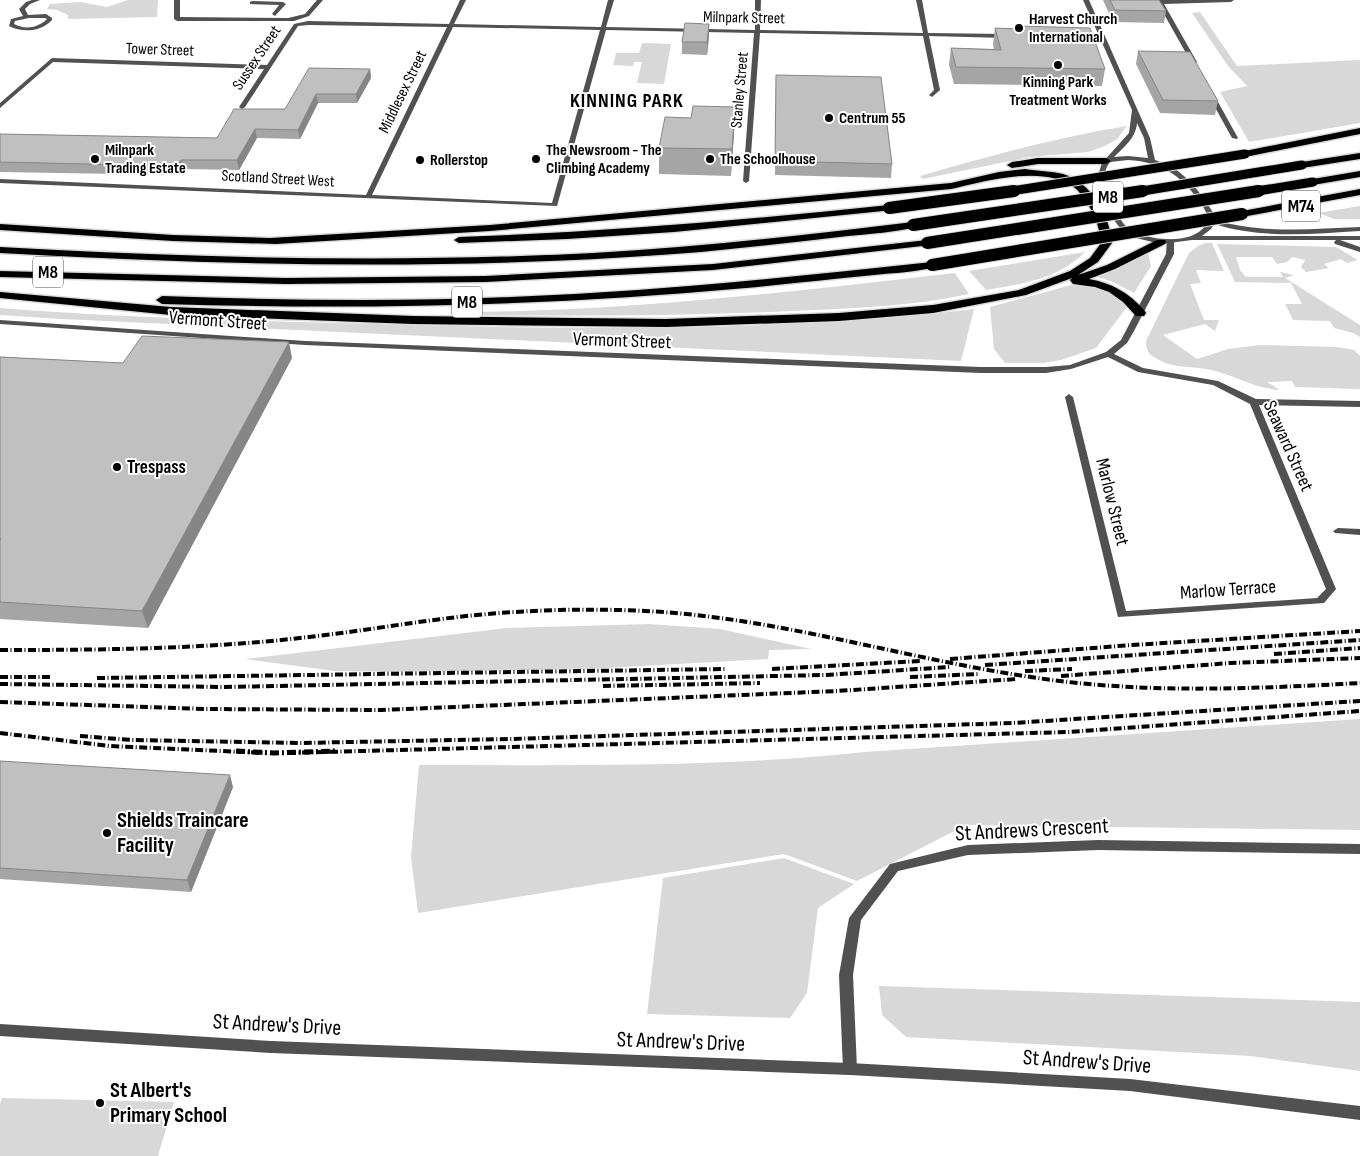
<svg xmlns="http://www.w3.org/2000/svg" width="1360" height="1156" font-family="'Sofia Sans Condensed',sans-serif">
	<rect width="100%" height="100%" fill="#fff"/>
	<g fill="#d8d8d8">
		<polygon points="128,0 158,0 157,17 68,19 68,15 57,10 47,9 50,4 81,2 107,7"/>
		<polygon points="1200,12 1237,66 1360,60 1360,123 1249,142 1220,92 1247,86 1228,66 1192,13"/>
		<polygon points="642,43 671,44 664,84 637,83 642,62 634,62 633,66 613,65 616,53 639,53"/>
		<path d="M 1127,126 L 1117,139 L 1105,146 L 1088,152 L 1029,157 L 923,179 L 920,176 C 988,156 1058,137 1127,126 Z"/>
		<polygon points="1360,206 1360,219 1334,219 1318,213"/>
		<path d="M 1205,243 L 1212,243 L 1224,271 L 1196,270 L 1201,283 L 1190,284 L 1204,320 L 1219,320 L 1215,331 L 1205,324 L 1163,335 L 1197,359 L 1228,349 L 1260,345 L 1338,347 L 1354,350 L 1360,356 L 1360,389 L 1295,387 L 1292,381 L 1267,382 L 1280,390 C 1253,389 1232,373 1206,369 C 1188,366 1169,368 1154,357 C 1147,353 1146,348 1146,341 L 1189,253 L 1198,246 Z"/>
		<polygon points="1217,244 1336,247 1358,260 1347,263 1341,259 1324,264 1329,268 1306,272 1301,267 1305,260 1292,257 1287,262 1277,264 1272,257 1236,257 1240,270 1246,277 1283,277 1280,272 1294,275 1285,278 1360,325 1360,337 1353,333 1334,328 1330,321 1293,320 1285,304 1302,304 1291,283 1235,282"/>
		<path d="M 1085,252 C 1059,279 1022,284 986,290 L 969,271 Z"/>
		<polygon points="1148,253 1151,266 1134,293 1111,281 1094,276"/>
		<path d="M 955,273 L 969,294 C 911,307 851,308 792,311 C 679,316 566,316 453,315 L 456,312 C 623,312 789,292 955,273 Z"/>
		<path d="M 1071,285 C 1092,286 1116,287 1127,307 L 1096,348 L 1061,360 L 1043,363 L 1005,363 L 994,349 L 990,307 Z"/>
		<path d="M 0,308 C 126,318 251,321 377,324 C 576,330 777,332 974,309 L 961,361 L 62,319 L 0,315 Z"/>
		<polygon points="649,624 720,629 811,649 769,650 768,659 588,669 397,672 334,671 245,659 507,628"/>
		<path d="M 1360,719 L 1360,830 L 966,825 L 857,881 L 784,854 L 418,913 L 411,857 L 419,765 C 567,765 717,768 865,752 Z"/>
		<polygon points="784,858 854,884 818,908 807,993 790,1018 647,1014 663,878"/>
		<polygon points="879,986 1360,1002 1360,1071 1250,1056 906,1037 882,1015"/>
		<polygon points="2,1098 174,1102 158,1156 0,1156 0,1104"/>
	</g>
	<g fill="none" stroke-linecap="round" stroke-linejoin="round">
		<defs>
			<g id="motorway">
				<polygon points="1360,128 1360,134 1245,157 1240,154 1245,151"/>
				<polygon points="1360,153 1360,159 1302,168 1297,165 1302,162"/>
				<polygon points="1038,158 1106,158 1111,161 1106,164 1038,164 1012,168 1007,165 1012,162"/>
				<path d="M 1025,169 C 1038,171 1051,171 1063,174 C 1091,182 1110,216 1112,243 L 1098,262 L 1078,275 L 1107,265 L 1157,240 L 1165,240 L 1166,242 L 1165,244 L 1115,269 L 1089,279 C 1112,283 1129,293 1144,310 L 1146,313 L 1144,316 L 1136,316 L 1123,302 L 1109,292 L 1095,287 L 1073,284 L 1070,280 L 1072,278 L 1026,295 L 933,313 L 839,321 L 666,327 L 413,324 L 171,315 L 0,298 L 0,292 L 171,307 L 413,316 L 666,319 L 839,313 L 933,305 L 1019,290 L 1070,271 L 1090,258 L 1101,243 C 1100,228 1094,212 1085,200 C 1082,196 1079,191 1075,188 C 1045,164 985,181 951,189 L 490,231 L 276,244 L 173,241 L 0,230 L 0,224 L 173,235 L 270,238 L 490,225 L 951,183 L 999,172 Z"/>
				<polygon points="1360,171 1360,177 1313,185 1308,182 1313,179"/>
				<polygon points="1360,189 1360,195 1242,217 1237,214 1242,211"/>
				<path d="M 889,205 L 894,208 L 893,210 L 674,232 L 567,239 L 459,243 L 454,240 L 459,237 C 603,232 746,220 889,205 Z"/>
				<path d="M 913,222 L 917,223 L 918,225 L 917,227 C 895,232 871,234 848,236 C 799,242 750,247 701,252 C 468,271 234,266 0,253 L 0,247 C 197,258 395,263 593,253 C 700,247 807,235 913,222 Z"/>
				<polygon points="927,240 932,243 931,245 713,270 485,282 286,284 0,277 0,271 286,278 485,276 713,264"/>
				<path d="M 932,262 L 938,265 L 936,267 C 916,272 894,273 874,275 C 831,279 789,284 746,288 C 551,306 357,310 162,304 L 156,300 L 162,296 C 278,300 395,302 511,297 C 652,292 792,277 932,262 Z"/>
			</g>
		</defs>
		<use href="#motorway" stroke="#dbdbdb" stroke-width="3"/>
		<g fill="#515151" fill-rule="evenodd">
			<path d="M 32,0 L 40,0 L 30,4 L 25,9 L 28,15 L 46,14 L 52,18 L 52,20 C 41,32 23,33 9,26 L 11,19 L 23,16 L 19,9 L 26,2 ZM 29,18 L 45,18 L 47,19 C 38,28 25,30 14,24 L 15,21 Z"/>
			<polygon points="174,0 180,0 180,17 288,18 305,14 317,0 323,0 309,16 294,21 177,21 174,19"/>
			<path d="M 460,0 L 466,0 L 454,24 L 601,27 L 608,0 L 614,0 L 606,27 L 755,30 L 755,0 L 761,0 L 760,30 L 923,33 L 916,0 L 922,0 L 928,33 L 1006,34 L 1009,36 L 1006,38 L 929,36 L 940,90 L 932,97 L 929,95 L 934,90 L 923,36 L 760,33 L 749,181 L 746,183 L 743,181 L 754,33 L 606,30 L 557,206 L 0,183 L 0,179 L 366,195 L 447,27 L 308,25 L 298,26 L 245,107 L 242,109 L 239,107 L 264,69 L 53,62 L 0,108 L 0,103 L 52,58 L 267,65 L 294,24 L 308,21 L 449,24 ZM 453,27 L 600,30 L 552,203 L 372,195 Z"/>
			<polygon points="1156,0 1234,0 1231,2 1164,4 1197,62 1194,64 1191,62"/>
			<polygon points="252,1 283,2 286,4 275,16 272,14 279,5 250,4 250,2"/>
			<polygon points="1080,36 1102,37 1105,39 1102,41 1078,39 1077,38"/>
			<polygon points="1208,92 1213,93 1238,138 1237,139 1232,138 1207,93"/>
			<polygon points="1167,239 1174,241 1174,254 1134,331 1127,343 1114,354 1143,368 1218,381 1256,399 1360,401 1360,407 1259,405 1336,589 1324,603 1118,617 1065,397 1069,394 1073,397 1126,611 1317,598 1326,589 1250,404 1213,385 1138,372 1108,357 1071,369 1046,373 981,373 305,345 0,324 0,320 305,341 981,367 1046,367 1070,365 1106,352 1121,340 1166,254"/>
			<polygon points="1338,528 1360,529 1360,535 1335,533 1333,531"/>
			<polygon points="1098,840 1360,844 1360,854 1098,850 968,855 898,871 861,920 853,975 857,1069 855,1073 850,1075 845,1073 843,1069 839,975 849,918 890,864 968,845"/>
		</g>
		<g fill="#515151" fill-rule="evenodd">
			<path d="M 1083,0 L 1089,0 L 1150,138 L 1155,160 C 1178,167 1193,182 1206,202 C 1210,208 1214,212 1215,220 C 1262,234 1311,229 1360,227 L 1360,231 C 1311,234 1262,239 1214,224 L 1211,229 L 1202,236 L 1360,236 L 1360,240 L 1340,240 L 1360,247 L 1360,252 L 1335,244 L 1334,242 L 1336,240 L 1192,240 L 1161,244 L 1136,238 L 1121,229 L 1113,219 L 1101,193 L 1098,175 L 1102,163 L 1129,133 L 1132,110 ZM 1137,123 L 1144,138 L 1148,158 L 1128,156 L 1114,157 C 1124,147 1136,138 1137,123 ZM 1128,160 C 1163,162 1182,176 1202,205 C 1206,212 1211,219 1205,226 C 1191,246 1144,241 1127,227 C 1120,221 1118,213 1114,204 C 1108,190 1099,176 1110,162 Z"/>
			<polygon points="0,1024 271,1041 850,1063 1130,1079 1360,1106 1360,1120 1130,1091 850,1075 271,1053 0,1036"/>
		</g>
		<use href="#motorway" fill="#000" fill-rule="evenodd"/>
		<g stroke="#000" stroke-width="4" stroke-dasharray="8 2.5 1 2.5" stroke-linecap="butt">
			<path d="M 0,650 C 103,650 207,649 309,637 C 362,631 413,622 466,616 C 525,610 585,608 645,611 C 775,617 901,658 1031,677 C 1140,694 1250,689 1360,683"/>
			<polyline points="1274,654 1360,648"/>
			<polyline points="950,659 1132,645 1360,631"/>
			<polyline points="985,665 1360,640"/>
			<polyline points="772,669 920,661"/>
			<polyline points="1025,671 1072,669"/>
			<polyline points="1061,676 1230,663 1360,658"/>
			<polyline points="0,677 52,677"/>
			<polyline points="910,677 980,674"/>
			<polyline points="97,678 725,669"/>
			<polyline points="0,684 225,687 826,675 950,667"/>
			<polyline points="603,686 760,683"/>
			<polyline points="0,702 205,709 381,710 837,691 1017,679"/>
			<polyline points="0,733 110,746 265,753"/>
			<polyline points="80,736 132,740 298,743 510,739 1012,723 1360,701"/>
			<polyline points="288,753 1069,732 1360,711"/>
		</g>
		<polyline stroke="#000" stroke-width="5" stroke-dasharray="9 3 2 3" stroke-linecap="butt" points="236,751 274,753 335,751"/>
		<defs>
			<g id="motorway-bridge-far1">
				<polyline points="1005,192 1245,154"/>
				<polyline points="1136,192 1302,165"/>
				<polyline points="1251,192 1313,182"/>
			</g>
			<g id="motorway-bridge">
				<polyline points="889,208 1014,191"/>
				<polyline points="913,225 1143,191"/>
				<polyline points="927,243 1259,191"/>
				<polyline points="932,265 1242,214"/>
			</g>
		</defs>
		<use href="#motorway-bridge-far1" stroke="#dbdbdb" stroke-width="11" stroke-linecap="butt"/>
		<use href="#motorway-bridge" stroke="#dbdbdb" stroke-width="14" stroke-linecap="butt"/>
		<use href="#motorway-bridge-far1" stroke="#000" stroke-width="9"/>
		<use href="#motorway-bridge" stroke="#000" stroke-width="12"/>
	</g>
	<g fill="#a5a5a5">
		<polygon points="1103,0 1159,0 1166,11 1164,23 1113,22"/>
		<polygon points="709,24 709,36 707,55 682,54 682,42"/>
		<polygon points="1016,26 1105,69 1102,86 954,84 949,65 951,48 994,49 993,45 995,28 1016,29"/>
		<polygon points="1138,51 1218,101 1215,115 1160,113 1136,64"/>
		<polygon points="370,69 371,78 357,103 318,103 300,139 257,138 239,170 183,169 179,175 0,172 0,134 217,138 285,109"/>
		<polygon points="776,75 892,164 891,178 775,175"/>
		<polygon points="735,107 734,133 731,176 659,174 659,148 691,118"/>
		<polygon points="0,357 123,363 292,358 148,628 0,619"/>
		<polygon points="0,761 233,787 191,892 0,879"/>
	</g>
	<g fill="#868686">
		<polygon points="709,24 709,36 707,55 707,42"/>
		<polygon points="370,69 371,78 357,103 356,94"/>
		<polygon points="316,94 318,103 300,139 298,130"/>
		<polygon points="735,107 734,133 731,176 732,149"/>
		<polygon points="255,129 257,138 239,170 237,160"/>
		<polygon points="181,160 183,169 179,175 177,166"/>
		<polygon points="289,342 292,358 148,628 142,611"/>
		<polygon points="230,775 233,787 191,892 187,880"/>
	</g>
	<g fill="#c0c0c0" stroke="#868686">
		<polygon points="1110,0 1159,0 1166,11 1115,10"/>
		<polygon points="685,23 709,24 707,42 682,42"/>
		<polygon points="1016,26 1090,28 1105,69 956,67 951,48 1001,50 995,28 1017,29"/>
		<polygon points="1138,51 1190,52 1218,101 1163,100"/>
		<polygon points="309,68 370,69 356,94 316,94 298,130 255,129 237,160 181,160 177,166 0,162 0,134 217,138 234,109 285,109"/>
		<polygon points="776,75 881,77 892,164 775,161"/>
		<polygon points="693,106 735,107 732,149 659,148 665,117 691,118"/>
		<polygon points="142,336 289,342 142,611 0,602 0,540 1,539 0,539 0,357 123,363"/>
		<polygon points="0,761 230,775 187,880 0,868"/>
	</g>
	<g fill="#000" stroke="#fff" stroke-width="2">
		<circle cx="1019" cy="28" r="5"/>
		<circle cx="1058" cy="65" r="5"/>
		<circle cx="829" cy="118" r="5"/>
		<circle cx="95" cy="159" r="5"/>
		<circle cx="536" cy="159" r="5"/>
		<circle cx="710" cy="159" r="5"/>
		<circle cx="420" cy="160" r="5"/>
		<circle cx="117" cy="467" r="5"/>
		<circle cx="107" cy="833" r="5"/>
		<circle cx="100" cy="1103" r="5"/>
	</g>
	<g text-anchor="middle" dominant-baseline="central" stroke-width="4" stroke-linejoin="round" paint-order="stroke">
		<g font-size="16" fill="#000" stroke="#fff">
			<text transform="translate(744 18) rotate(1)">Milnpark Street</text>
			<text transform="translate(160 50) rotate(2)">Tower Street</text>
			<text transform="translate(257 58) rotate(-56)">Sussex Street</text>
			<text transform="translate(740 90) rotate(-85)">Stanley Street</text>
			<text transform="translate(403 92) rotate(-64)">Middlesex Street</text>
			<text transform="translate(278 179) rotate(3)">Scotland Street West</text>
		</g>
		<g font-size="16" font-weight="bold" fill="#000" stroke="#fff" text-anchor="start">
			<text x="1029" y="19">Harvest Church<tspan x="1029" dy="18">International</tspan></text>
			<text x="1058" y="82" text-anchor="middle">Kinning Park<tspan x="1058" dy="18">Treatment Works</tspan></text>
			<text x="839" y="118">Centrum 55</text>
			<text x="105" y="150">Milnpark<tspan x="105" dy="18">Trading Estate</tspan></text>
			<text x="546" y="150">The Newsroom - The<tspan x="546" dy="18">Climbing Academy</tspan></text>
			<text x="720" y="159">The Schoolhouse</text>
			<text x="430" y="160">Rollerstop</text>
		</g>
		<g fill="#fff" stroke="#4c4c4c" stroke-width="1">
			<rect x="1093" y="181.5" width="30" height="31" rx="4"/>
			<rect x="1282" y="190.5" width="38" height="31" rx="4"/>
			<rect x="33" y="256.5" width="30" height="31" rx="4"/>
			<rect x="452" y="286.5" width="30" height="31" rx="4"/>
		</g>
		<g font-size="18" font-weight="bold" fill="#000">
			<text x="1108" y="197">M8</text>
			<text x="1301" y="206">M74</text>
			<text x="48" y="272">M8</text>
			<text x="467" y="302">M8</text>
		</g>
		<g font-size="19" fill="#000" stroke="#fff">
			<text transform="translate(218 321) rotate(4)">Vermont Street</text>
			<text transform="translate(622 341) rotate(2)">Vermont Street</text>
			<text transform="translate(1288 446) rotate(66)">Seaward Street</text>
			<text transform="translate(1112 502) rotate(76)">Marlow Street</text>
			<text transform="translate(1228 590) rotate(-4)">Marlow Terrace</text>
		</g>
		<g font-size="19" font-weight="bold" fill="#000" stroke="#fff" text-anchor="start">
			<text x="127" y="467">Trespass</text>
		</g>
		<g font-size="20" font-weight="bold" letter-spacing="1" fill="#000" stroke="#fff">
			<text x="627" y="101">KINNING PARK</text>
		</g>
		<g font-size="22" font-weight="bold" fill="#000" stroke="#fff" text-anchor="start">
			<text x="117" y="820">Shields Traincare<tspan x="117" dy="25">Facility</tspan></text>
			<text x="110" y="1090">St Albert's<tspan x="110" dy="25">Primary School</tspan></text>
		</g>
		<g font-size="22" fill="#000" stroke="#fff">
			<text transform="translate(1032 830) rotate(-3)">St Andrews Crescent</text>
			<text transform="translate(277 1025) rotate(3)">St Andrew's Drive</text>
			<text transform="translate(681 1042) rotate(2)">St Andrew's Drive</text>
			<text transform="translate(1087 1062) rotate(4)">St Andrew's Drive</text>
		</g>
	</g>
</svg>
